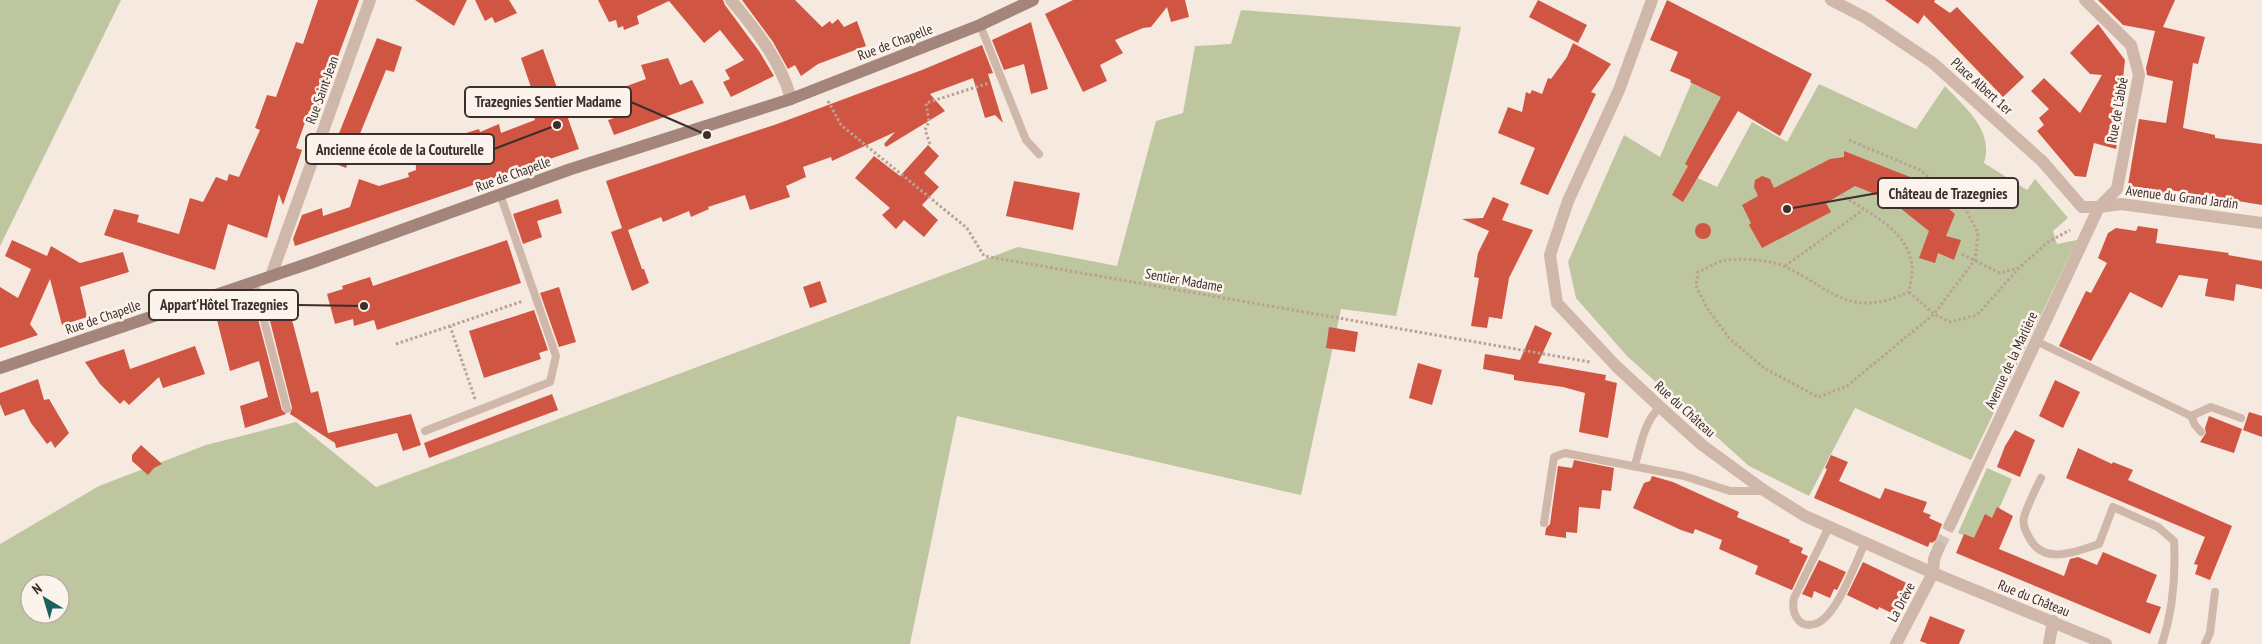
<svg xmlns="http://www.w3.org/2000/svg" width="2262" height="644" font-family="'PT Sans Narrow',sans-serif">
	<rect width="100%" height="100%" fill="#f5e9e0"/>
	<g fill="#bdc69e" fill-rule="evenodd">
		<polygon points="0,0 121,0 0,246"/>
		<path d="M 1241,10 L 1461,27 L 1396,316 L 1341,309 L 1301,495 L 957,416 L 910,644 L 0,644 L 0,544 L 99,486 L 206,445 L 296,422 L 376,487 L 1018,247 L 1117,266 L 1156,121 L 1183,113 L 1195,46 L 1231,44 ZM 30,584 L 60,584 L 60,614 L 30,614 Z"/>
		<path d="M 1694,77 L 1726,94 L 1685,172 L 1717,187 L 1752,122 L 1787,142 L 1819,84 L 1916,129 L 1945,86 C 1966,109 1994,130 1984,163 L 2027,190 L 2035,179 L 2068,218 L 2053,231 L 2057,244 L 2077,240 L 1971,460 L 1855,408 L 1809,496 L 1749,466 L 1627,356 L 1576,298 L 1568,262 L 1624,135 L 1660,157 Z"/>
		<polygon points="1987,468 2012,479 1992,525 1976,540 1958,533"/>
	</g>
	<g fill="#d05643">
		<polygon points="318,0 359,0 320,105 316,114 309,111 296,148 302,150 283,205 279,194 267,238 228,224 215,270 104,235 114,209 139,215 137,222 179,234 190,198 203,202 216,177 227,181 229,174 239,177 260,130 255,128 267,95 276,97 296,42 303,44"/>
		<polygon points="415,0 467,0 454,26"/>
		<polygon points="475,0 509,0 517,13 495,23 492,17 485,21"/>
		<polygon points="598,0 723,0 725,5 759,51 774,76 731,97 723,82 730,79 725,70 744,60 720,30 704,43 669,1 637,16 639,24 624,30 623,26 618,28 616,20 609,22"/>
		<polygon points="742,0 795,0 822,27 830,21 832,24 838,19 844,27 857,21 866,46 818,64 801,76 795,65 788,69 773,42"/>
		<polygon points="1073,0 1185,0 1189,17 1171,22 1167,7 1151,27 1143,28 1115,40 1123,53 1100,65 1107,81 1083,92 1045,14"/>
		<polygon points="1538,0 1587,25 1578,43 1529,17"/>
		<polygon points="1667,0 1812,74 1780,136 1738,111 1683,202 1672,195 1688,166 1685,164 1721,97 1690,82 1691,80 1670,71 1678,52 1650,40"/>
		<polygon points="1885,0 1935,0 1934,2 1950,13 1957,7 2024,77 2003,97 1924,15 1918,24"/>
		<polygon points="2098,0 2175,0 2163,27 2205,37 2198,64 2193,63 2183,128 2215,135 2215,138 2262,144 2262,205 2170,190 2169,195 2135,190 2128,185 2139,119 2166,123 2173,81 2147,75 2146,68 2155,31 2123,25"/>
		<polygon points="1031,22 1048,89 1031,94 1024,64 1004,70 992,40"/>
		<polygon points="2098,24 2125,60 2119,116 2123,117 2116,149 2094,143 2086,177 2075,176 2037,131 2044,125 2039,118 2049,109 2031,91 2044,78 2080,113 2102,75 2090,74 2070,53"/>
		<polygon points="377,38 402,47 394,72 386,70 346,168 328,161"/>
		<polygon points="1573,43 1611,64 1591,92 1596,94 1548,195 1520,184 1535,148 1498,133 1508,107 1522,112 1526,92 1530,94 1532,90 1542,94 1548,78 1551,79 1567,57"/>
		<polygon points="982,45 993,73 988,74 1003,123 995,115 985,118 973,78 930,94 945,111 886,147 884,144 895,132 832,161 831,157 803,167 806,177 786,186 790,197 750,210 745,195 708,207 709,209 691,217 689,211 663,222 661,217 628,230 642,269 644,269 649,283 632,291 611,232 622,228 606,181 777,124 922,70"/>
		<polygon points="543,49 579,149 295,246 293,239 302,215 322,208 323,216 350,207 359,179 379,186 409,177 408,173 416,170 415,145 445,135 447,139 479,129 480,132 499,124 501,133 535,120 531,104 536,102 521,58"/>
		<polygon points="668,58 680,85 692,80 704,103 614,135 608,120 614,118 605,94 646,79 641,65"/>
		<polygon points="928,145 939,156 924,173 939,187 922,205 938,220 924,237 904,220 896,229 882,215 890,208 855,178 874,156 900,176"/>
		<polygon points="1844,151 1910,177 1955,214 1946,236 1961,240 1954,260 1938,253 1935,263 1919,258 1929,231 1890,200 1855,186 1826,203 1831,212 1762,248 1749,225 1751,223 1742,205 1758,196 1754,187 1755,180 1762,176 1770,179 1774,188 1830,159 1844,157"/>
		<polygon points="1014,181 1080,193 1073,230 1006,216"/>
		<polygon points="1493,197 1509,204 1502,220 1533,230 1509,278 1502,319 1489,317 1487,328 1471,326 1479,278 1474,277 1478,253 1489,231 1462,219 1483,218"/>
		<polygon points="558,199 562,213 537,221 542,237 523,244 513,214"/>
		<circle cx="1703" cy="231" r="8"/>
		<polygon points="2138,226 2158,229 2156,243 2229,253 2228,255 2262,261 2262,289 2236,284 2234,301 2205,296 2208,279 2179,275 2162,308 2130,292 2091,361 2059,346 2086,291 2091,293 2107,263 2098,258 2108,233 2116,228 2136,231"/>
		<polygon points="12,240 47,256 51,246 80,263 123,252 129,272 80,287 87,317 62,325 50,279 30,324 38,335 0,348 0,287 18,298 31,269 5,256"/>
		<polygon points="507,240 521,283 377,330 374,320 354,326 353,319 335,324 327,294 343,289 342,286 370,277 373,286"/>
		<polygon points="820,281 827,302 810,308 803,287"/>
		<polygon points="559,287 576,342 559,347 540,293"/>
		<polygon points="285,293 311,393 318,391 328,433 411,414 421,445 403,451 397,433 336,448 335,443 290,414 292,408 265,301"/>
		<polygon points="254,304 282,410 286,414 245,428 240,406 268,397 259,361 230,371 217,320 237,315 235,311"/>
		<polygon points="534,310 548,350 539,353 541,359 484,378 469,331"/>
		<polygon points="1535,325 1552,333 1538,363 1606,375 1605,380 1617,383 1608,438 1579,432 1585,393 1563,387 1514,380 1514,375 1483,369 1485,354 1520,360"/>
		<polygon points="1329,327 1358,332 1355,352 1326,348"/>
		<polygon points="195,346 205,374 163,388 159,377 129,405 124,400 120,404 100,384 85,362 124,349 130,369"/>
		<polygon points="1418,363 1442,370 1432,405 1409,398"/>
		<polygon points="38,379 44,400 49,399 69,433 55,448 51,441 47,444 31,423 24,409 5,416 0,404 0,393"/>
		<polygon points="2055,380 2080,392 2063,428 2039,416"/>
		<polygon points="552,394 558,410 429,458 424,443"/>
		<polygon points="2249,412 2262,416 2262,437 2243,430"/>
		<polygon points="2209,416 2242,429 2234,453 2200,442 2206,433 2205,428"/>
		<polygon points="2015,430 2035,440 2020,477 1997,467 2005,446"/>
		<polygon points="141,445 162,464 154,468 148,475 132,461 132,455"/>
		<polygon points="2078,448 2112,464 2113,462 2133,470 2128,480 2232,526 2210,580 2195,574 2198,565 2194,564 2205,537 2066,478"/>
		<polygon points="1831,455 1848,462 1839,481 1880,499 1885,488 1927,502 1923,512 1931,515 1929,518 1942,524 1936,540 1932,543 1930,542 1928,547 1814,498 1827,469 1825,468"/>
		<polygon points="1574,460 1614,468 1611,491 1602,490 1600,509 1579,507 1577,533 1566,532 1566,538 1545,535 1546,528 1550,524 1558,466 1572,468"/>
		<polygon points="1652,476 1673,482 1739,512 1737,517 1790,540 1789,542 1803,548 1801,553 1808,556 1792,590 1755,574 1758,566 1719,549 1722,540 1695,529 1693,534 1681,530 1633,508 1644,483 1650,481"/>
		<polygon points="1997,507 2013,516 1999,549 2064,576 2070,559 2078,557 2097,565 2103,552 2157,575 2146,602 2161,607 2150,634 1956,553 1964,534 1974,538 1985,514 1992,518"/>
		<polygon points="1819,560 1846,572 1837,590 1834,589 1830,598 1814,591 1812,598 1802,594"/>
		<polygon points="1863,562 1913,586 1898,616 1879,607 1878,610 1847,595"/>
		<polygon points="1930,616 1965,630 1959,644 1928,644 1920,641"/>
	</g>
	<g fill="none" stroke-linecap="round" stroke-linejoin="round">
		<polyline stroke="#d0c4bc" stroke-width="12" stroke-dasharray="12 6" stroke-linecap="butt" points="1939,547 1950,525"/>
		<g stroke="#bba094" stroke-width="3" stroke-dasharray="2.5 2.5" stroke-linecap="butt">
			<polyline points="828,101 841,125 967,228 984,256 1590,362"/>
			<path d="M 1849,140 L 1920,170 L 1964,206 L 1978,233 L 1975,260 L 1934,314 L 1847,386 L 1818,397 L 1764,368 L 1730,339 L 1707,308 L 1696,286 L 1698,272 C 1706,269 1714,263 1722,261 C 1737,257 1773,260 1786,267 C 1835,291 1849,319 1909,292"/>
			<polyline points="930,144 925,130 929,121 926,103 989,83"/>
			<path d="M 1841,194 C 1868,214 1907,228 1912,265 C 1913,273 1910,284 1909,292"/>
			<polyline points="1962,254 2000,273 2018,268"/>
			<polyline points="1785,266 1863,210"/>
			<polyline points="1909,292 1934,314 1950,322 1977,315 2019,268 2048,242 2070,230"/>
			<polyline points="396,344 450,326"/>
			<polyline points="475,399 450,326 523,301"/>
		</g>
		<g stroke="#cfb7aa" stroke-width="8">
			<polyline points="980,25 1026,140 1039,154"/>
			<polyline points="254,282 287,409"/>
			<polyline points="2036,341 2191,416 2211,407 2241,418"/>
			<polyline points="2191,416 2195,425 2201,432"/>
			<polyline points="425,431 550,382 556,356 500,194"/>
			<path d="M 1635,465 C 1641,444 1644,422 1660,407"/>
			<path d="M 2041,478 C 2035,490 2028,504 2024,517 C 2022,525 2026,532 2030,539 C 2044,565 2076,552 2099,544 L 2113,507 L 2158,527 L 2174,541 C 2176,577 2173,610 2162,644"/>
			<polyline points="1544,523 1554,457 1565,453 1684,476 1730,491 1763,491"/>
			<path d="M 1829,527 L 1794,598 C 1791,611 1797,629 1815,624 C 1837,617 1855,563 1865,543"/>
			<polyline points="2205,644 2210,633 2215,592"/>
		</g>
		<g stroke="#cfb7aa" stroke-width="12">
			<path d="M 731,0 C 755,29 781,61 791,99"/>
			<polyline points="1652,0 1619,90 1568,201 1550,255 1557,303 1616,366 1660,407 1702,445 1765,491 1805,516 1933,573 2106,644"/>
			<polyline points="1831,0 1866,18 1933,63 2042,161 2082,207 2099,207 2121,204 2262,223"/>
			<polyline points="271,276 370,0"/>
			<polyline points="1950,525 2099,207 2117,189 2139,75 2131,45 2085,0"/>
			<polyline points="1896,644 1933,573 1934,559 1939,547"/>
			<polyline points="2049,644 2053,621"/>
		</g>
		<polyline stroke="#a3857b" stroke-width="12" points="0,368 313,262 571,169 791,99 980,25 1033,0"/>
	</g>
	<g text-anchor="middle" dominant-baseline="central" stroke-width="5" stroke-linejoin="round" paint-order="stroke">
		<g font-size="14" fill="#3c2e2a" stroke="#fcf3ed">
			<text transform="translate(895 42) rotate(-21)">Rue de Chapelle</text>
			<text transform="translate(1982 86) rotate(42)">Place Albert 1er</text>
			<text transform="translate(322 90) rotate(-70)">Rue Saint-Jean</text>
			<text transform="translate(2117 110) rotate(-80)">Rue de L'abbé</text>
			<text transform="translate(513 174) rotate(-20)">Rue de Chapelle</text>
			<text transform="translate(2182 197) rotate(7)">Avenue du Grand Jardin</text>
			<text transform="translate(1184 280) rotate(10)">Sentier Madame</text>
			<text transform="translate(103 317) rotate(-19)">Rue de Chapelle</text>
			<text transform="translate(2011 360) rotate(-65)">Avenue de la Marlière</text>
			<text transform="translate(1685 409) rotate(42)">Rue du Château</text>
			<text transform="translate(2034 598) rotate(22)">Rue du Château</text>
			<text transform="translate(1901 602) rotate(-62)">La Drève</text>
		</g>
	</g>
	<path fill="none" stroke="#3c2e2a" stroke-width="2" d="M707 135L631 102M557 125L494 149M1787 209L1878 193M364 306L298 305"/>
	<g fill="#3c2e2a" stroke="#fcf3ed" stroke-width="2">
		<circle cx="707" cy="135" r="5"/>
		<circle cx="557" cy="125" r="5"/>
		<circle cx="1787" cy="209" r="5"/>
		<circle cx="364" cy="306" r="5"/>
	</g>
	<g fill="#fcf3ed" stroke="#3c2e2a" stroke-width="2">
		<rect x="465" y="87" width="166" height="30" rx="5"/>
		<rect x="306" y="134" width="188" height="30" rx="5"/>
		<rect x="1878" y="178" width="140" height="30" rx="5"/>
		<rect x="149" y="290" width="149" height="30" rx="5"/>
	</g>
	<g font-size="15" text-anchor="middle" font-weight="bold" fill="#3c2e2a">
		<text x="548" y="107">Trazegnies Sentier Madame</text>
		<text x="400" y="155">Ancienne école de la Couturelle</text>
		<text x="1948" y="199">Château de Trazegnies</text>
		<text x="224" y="310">Appart'Hôtel Trazegnies</text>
	</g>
	<g transform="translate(45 599) rotate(322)"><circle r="24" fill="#fcf3ed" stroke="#afa49f"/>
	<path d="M0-4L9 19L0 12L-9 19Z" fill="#1b625f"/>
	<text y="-8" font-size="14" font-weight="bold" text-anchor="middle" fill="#3c2e2a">N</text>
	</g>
</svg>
